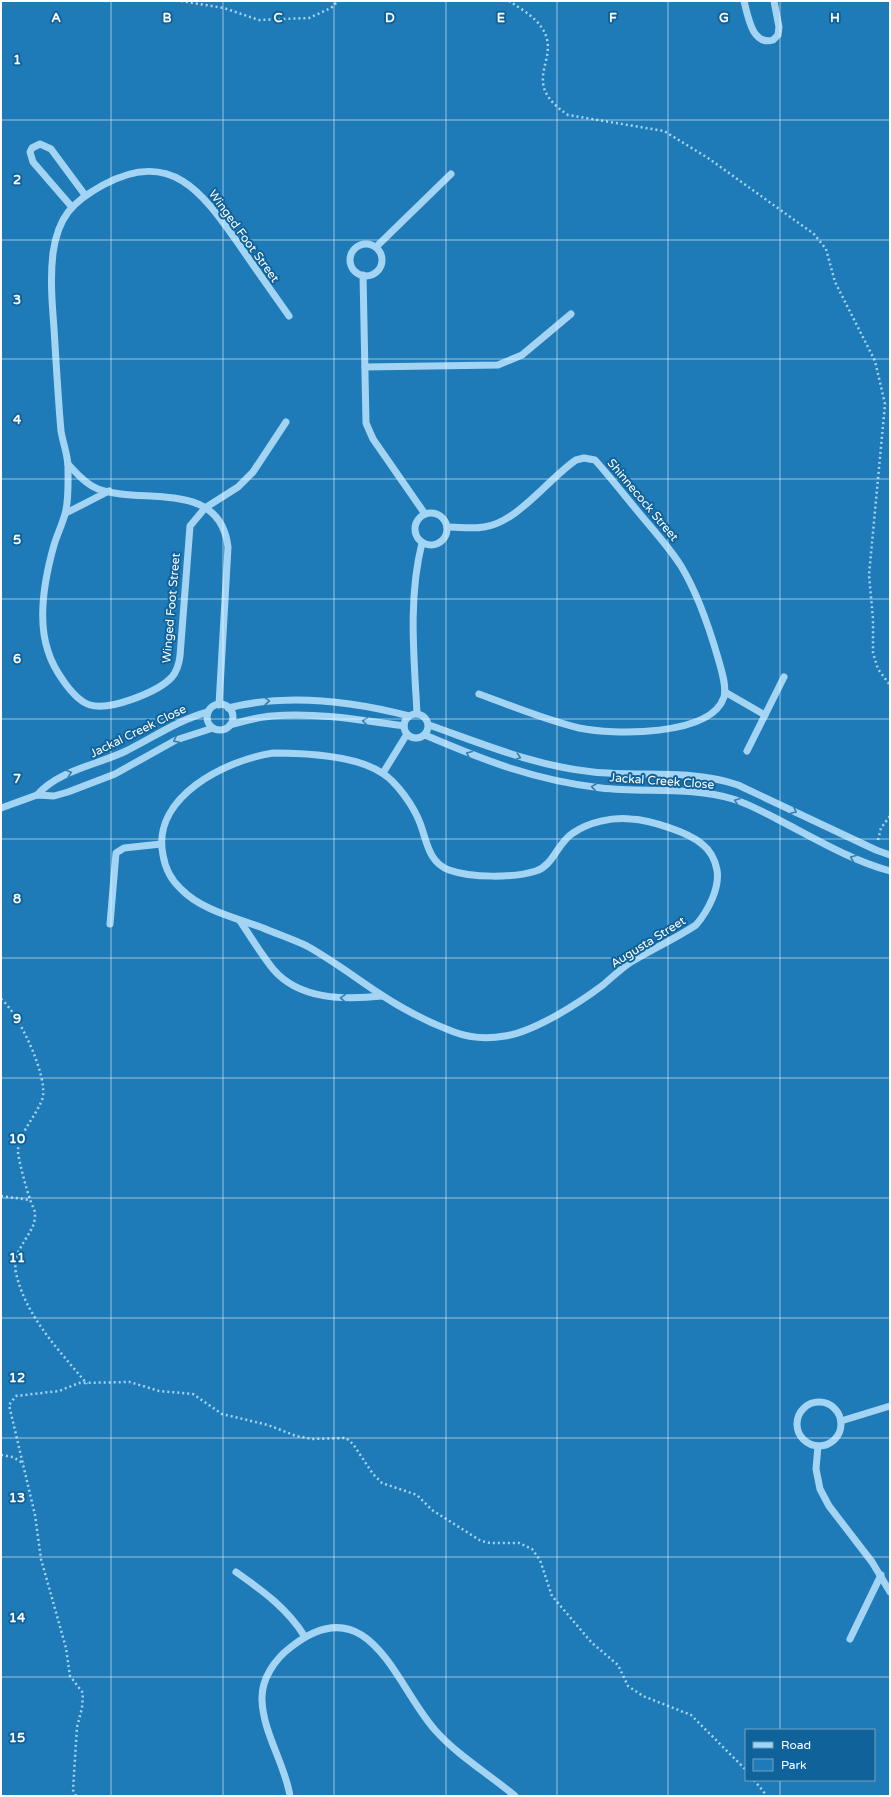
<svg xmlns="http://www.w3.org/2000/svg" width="891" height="1797" font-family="'Varela Round',sans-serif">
	<rect width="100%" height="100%" fill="#10629a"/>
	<path fill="#1f7bb8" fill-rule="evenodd" d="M 1,1 L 890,1 L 890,1796 L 1,1796 ZM 746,1730 L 874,1730 L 874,1780 L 746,1780 Z"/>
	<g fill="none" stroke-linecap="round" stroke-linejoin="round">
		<g stroke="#a3d4f4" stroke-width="2.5" stroke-dasharray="2 3" stroke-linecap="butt">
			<polyline points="181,1 224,8 259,20 309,18 331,8 338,1"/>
			<path d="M 509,1 C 520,8 535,17 542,28 C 563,60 517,81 568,115 L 664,131 L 708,158 L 814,234 L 826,249 L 835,282 L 875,361 L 885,404 L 869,575 L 873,619 L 873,653 L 878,669 L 890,685"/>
			<polyline points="878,840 881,828 890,816"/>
			<path d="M 1,999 C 18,1012 50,1079 42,1100 C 35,1117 21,1131 18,1149 C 17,1156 27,1191 30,1199 C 31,1204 35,1209 35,1214 C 36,1235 11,1247 16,1273 C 26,1317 59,1350 87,1384"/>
			<polyline points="1,1196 30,1200"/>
			<polyline points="1,1455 13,1457 24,1464"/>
			<polyline points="754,1780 767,1796"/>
			<polyline points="76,1796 73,1790 77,1727 82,1708 83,1693 70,1676 66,1648 41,1559 35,1515 9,1405 16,1396 59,1391 79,1383 130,1382 159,1391 193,1394 222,1414 268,1425 296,1436 312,1439 346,1438 353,1444 373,1474 382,1483 417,1495 432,1510 481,1541 490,1543 519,1543 532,1549 540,1560 552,1596 592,1643 618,1665 628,1686 643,1696 691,1715 746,1770"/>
		</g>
		<g stroke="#a3d4f4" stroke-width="7">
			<path d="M 744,1 C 748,16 752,46 773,40 L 778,35 L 779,27 L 774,1"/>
			<polyline points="71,206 33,162 30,152 32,148 40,144 51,149 85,195"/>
			<circle cx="366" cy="260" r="16"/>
			<polyline points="376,247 451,174"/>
			<polyline points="363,275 366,423 373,439 425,514"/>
			<polyline points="365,367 498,365 522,355 571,314"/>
			<path d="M 286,422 L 253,472 L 238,487 L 205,508 L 190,526 L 180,656 C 179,664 177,671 172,677 C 158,692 110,711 90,705 C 73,700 53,668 48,651 C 37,619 45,577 54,545 C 57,535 62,525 65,514 C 69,500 68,482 68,467 C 68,456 63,443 61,431 C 58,397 56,362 54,328 C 52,303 50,278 53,253 C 58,217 72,202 103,185 C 171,148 202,192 238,243 C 255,268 272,292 289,316"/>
			<path d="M 68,464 C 77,474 86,484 98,489 C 143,505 220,479 228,547 L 219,705"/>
			<circle cx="431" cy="529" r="16"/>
			<polyline points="66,513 109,491"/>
			<path d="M 447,527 C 459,527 473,529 484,527 C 517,523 549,478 576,460 L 584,458 L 595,460 C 611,478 625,496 640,514 C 654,531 669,547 681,566 C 698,594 709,627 718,658 C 721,669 727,686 724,697 C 711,737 612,735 579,728 C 545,720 512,706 479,694"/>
			<polyline points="725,692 765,715"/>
			<circle cx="220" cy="717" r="13"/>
			<path d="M 228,708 C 287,693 351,701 409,716"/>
			<path d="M 417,713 C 414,657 408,598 422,543"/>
			<circle cx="416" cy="726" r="12"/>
			<path d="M 230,725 C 244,721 258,717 272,716 C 315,712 361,720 404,726"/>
			<path d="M 429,725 C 483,744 535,766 593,772 C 640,777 692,769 738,785 L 876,850 L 890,855"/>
			<path d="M 425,735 C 486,761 534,780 601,788 C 644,793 691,786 733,799 C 749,804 763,812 777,819 C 814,838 850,860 890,871"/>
			<polyline points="747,751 784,677"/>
			<path d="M 273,753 C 304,753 355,755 382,773 C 397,782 414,807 420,823 C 427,841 428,862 449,870 C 471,878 514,878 536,871 C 554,865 557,843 573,833 C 589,822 612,817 631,819 C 650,820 688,832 702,844 C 711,851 715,859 717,870 C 720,888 708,911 696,925 C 675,939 652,949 631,962 C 621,969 612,977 603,985 C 579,1003 534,1032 505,1036 C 488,1039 470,1038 454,1032 C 430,1023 401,1008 380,994 C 356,978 332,960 307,946 C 292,939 277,934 263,928 C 236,918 201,910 181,889 C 171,880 165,867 163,855 C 151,797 226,760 273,753 Z"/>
			<polyline points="383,773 407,734"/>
			<path d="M 37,795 C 59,770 97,765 126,751 C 154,737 178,720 208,712"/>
			<polyline points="1,808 37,795 54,796 68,792 115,774 176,740 213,728"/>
			<path d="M 240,921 C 251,937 261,954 273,969 C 299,1000 345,1000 382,996"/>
			<polyline points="110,924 116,853 124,848 161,844"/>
			<circle cx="819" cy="1424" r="22"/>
			<polyline points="841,1421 890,1406"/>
			<polyline points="818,1446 816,1469 820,1489 829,1506 872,1562 890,1592"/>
			<path d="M 236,1572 C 263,1591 288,1609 305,1637"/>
			<polyline points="850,1639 881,1575"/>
			<path d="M 290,1796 C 285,1764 263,1733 262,1700 C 261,1679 275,1659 291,1647 C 370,1585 396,1687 435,1730 C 458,1756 489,1774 515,1796"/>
		</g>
	</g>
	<defs><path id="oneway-chevron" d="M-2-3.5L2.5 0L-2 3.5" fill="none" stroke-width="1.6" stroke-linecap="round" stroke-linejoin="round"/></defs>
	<g stroke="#357eb0">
		<use href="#oneway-chevron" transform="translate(267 701) rotate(-4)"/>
		<use href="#oneway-chevron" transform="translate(365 721) rotate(-174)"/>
		<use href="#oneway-chevron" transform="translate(176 740) rotate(153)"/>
		<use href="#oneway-chevron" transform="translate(469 754) rotate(-157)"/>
		<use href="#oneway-chevron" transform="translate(518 757) rotate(18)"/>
		<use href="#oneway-chevron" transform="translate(69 773) rotate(-19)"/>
		<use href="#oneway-chevron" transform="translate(594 787) rotate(-172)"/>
		<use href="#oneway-chevron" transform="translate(737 801) rotate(-160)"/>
		<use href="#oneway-chevron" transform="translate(794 811) rotate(25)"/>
		<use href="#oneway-chevron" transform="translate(853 858) rotate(-157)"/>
		<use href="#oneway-chevron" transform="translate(343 998) rotate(-177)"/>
	</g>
	<path fill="none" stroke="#fff" stroke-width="1" stroke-opacity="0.55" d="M 111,1 L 111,1796M 223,1 L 223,1796M 334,1 L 334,1796M 446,1 L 446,1796M 557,1 L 557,1796M 668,1 L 668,1796M 780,1 L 780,1730M 1,120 L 890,120M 1,240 L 890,240M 1,359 L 890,359M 1,479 L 890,479M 1,599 L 890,599M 1,719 L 890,719M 1,839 L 890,839M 1,958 L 890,958M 1,1078 L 890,1078M 1,1198 L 890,1198M 1,1318 L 890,1318M 1,1438 L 890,1438M 1,1557 L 890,1557M 1,1677 L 890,1677M 780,1780 L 780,1796"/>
	<g text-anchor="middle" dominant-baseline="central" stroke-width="4" stroke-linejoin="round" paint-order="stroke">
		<g font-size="12" fill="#fff" stroke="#10629a">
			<text transform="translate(244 236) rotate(54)">Winged Foot Street</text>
			<text transform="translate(643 500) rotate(50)">Shinnecock Street</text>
			<text transform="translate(171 608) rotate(-85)">Winged Foot Street</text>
			<text transform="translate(138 731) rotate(-26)">Jackal Creek Close</text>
			<text transform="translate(662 781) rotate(4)">Jackal Creek Close</text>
			<text transform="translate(648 942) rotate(-32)">Augusta Street</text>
		</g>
	</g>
	<g font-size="13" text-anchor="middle" font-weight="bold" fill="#fff" stroke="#10629a" stroke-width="4" stroke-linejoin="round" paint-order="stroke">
		<text x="56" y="22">A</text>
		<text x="167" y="22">B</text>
		<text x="278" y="22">C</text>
		<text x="390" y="22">D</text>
		<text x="501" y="22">E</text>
		<text x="613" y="22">F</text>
		<text x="724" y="22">G</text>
		<text x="835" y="22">H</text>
		<text x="17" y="64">1</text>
		<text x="17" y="184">2</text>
		<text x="17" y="304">3</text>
		<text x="17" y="424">4</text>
		<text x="17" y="544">5</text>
		<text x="17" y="663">6</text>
		<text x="17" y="783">7</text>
		<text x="17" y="903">8</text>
		<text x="17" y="1023">9</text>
		<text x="17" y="1143">10</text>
		<text x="17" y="1262">11</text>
		<text x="17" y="1382">12</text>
		<text x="17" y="1502">13</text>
		<text x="17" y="1622">14</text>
		<text x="17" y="1742">15</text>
	</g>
	<rect width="891" height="1797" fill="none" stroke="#ffffff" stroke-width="4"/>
	<rect x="745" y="1729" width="130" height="52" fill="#10629a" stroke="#70a1c2"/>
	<rect x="753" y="1742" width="20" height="6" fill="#a3d4f4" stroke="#70a1c2"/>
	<text x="781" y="1749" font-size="12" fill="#ffffff">Road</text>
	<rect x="753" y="1759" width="20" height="12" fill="#1f7bb8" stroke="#70a1c2"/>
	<text x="781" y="1769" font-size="12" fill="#ffffff">Park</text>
</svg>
